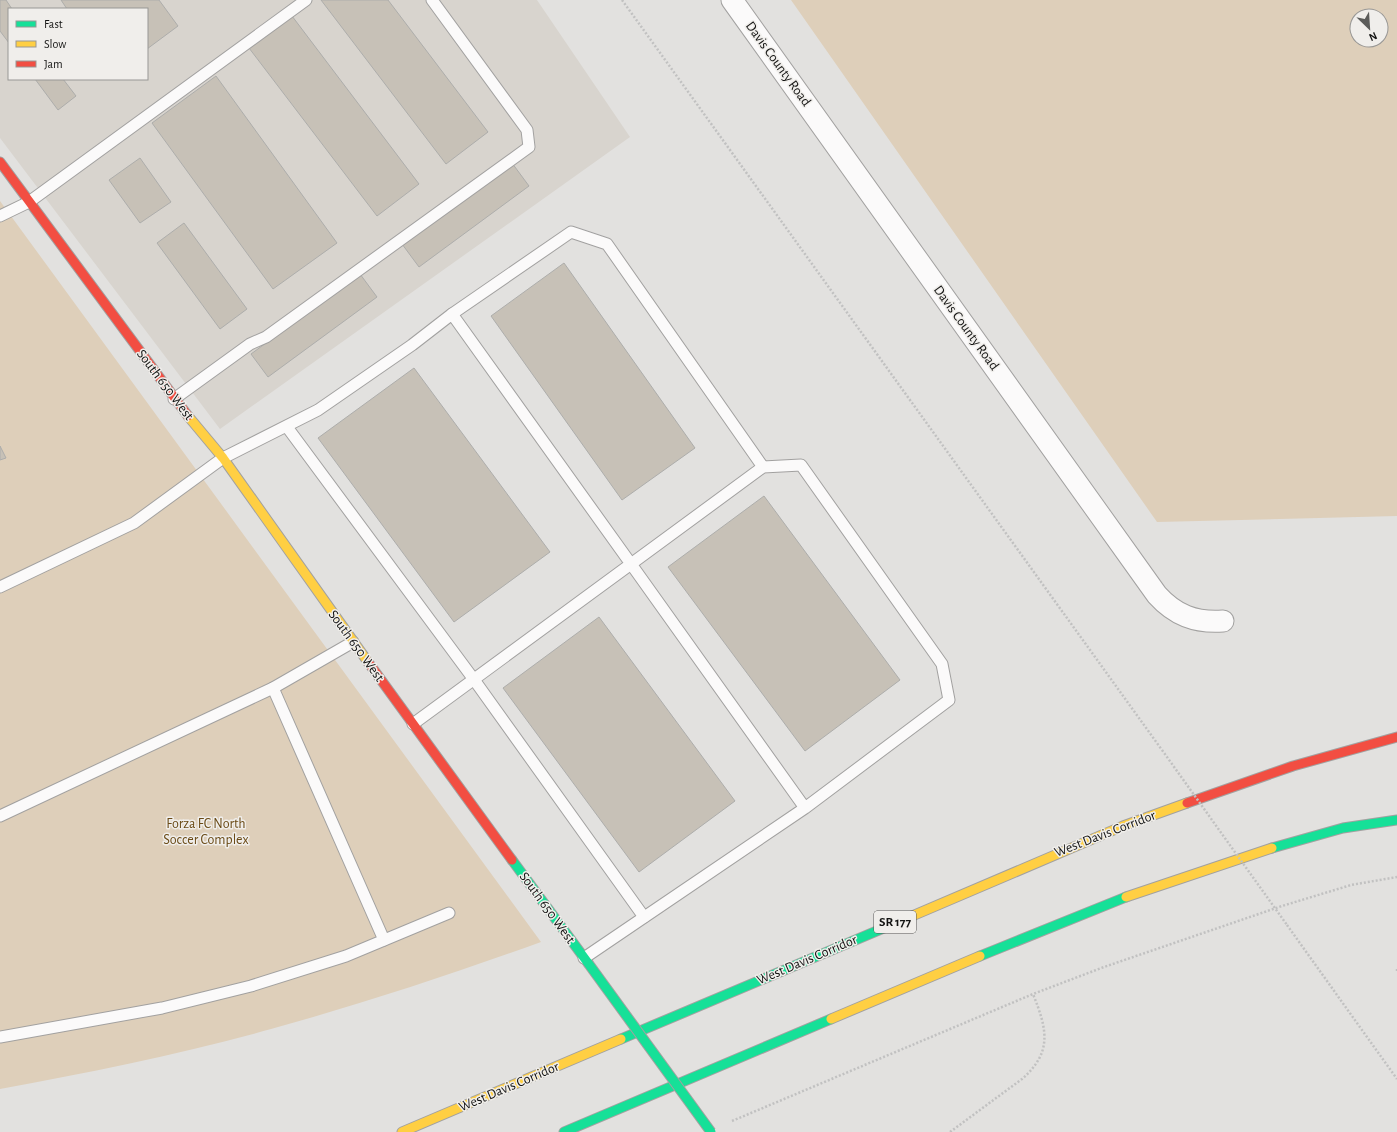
<svg xmlns="http://www.w3.org/2000/svg" width="1397" height="1132" font-family="'Alegreya Sans',sans-serif">
	<rect width="100%" height="100%" fill="#e2e1df"/>
	<path fill="#d8d4ce" fill-rule="evenodd" d="M 0,0 L 537,0 L 630,137 L 220,429 L 0,138 ZM 9,9 L 147,9 L 147,79 L 9,79 Z"/>
	<g fill="#decfba" fill-rule="evenodd">
		<path d="M 791,0 L 1397,0 L 1397,516 L 1157,522 ZM 1357,16 L 1381,16 L 1381,40 L 1357,40 Z"/>
		<path d="M 0,201 L 541,942 C 452,974 362,1004 271,1029 C 182,1054 91,1072 0,1089 Z"/>
	</g>
	<g fill="#c7c1b7" stroke="#adadab">
		<polygon points="0,0 6,0 12,9 9,9 9,43 0,31"/>
		<polygon points="61,0 159,0 178,26 147,49 147,9 67,9"/>
		<polygon points="321,0 388,0 488,132 446,164"/>
		<polygon points="292,16 419,184 377,216 249,48"/>
		<polygon points="216,76 337,243 273,289 152,123"/>
		<polygon points="35,79 63,79 76,96 58,110"/>
		<polygon points="140,158 171,202 140,223 109,180"/>
		<polygon points="512,163 529,186 419,267 402,244"/>
		<polygon points="184,223 247,309 220,329 157,243"/>
		<polygon points="564,263 695,448 622,500 491,316"/>
		<polygon points="360,274 377,297 268,377 251,354"/>
		<polygon points="414,368 550,552 454,622 318,438"/>
		<polygon points="0,446 6,458 0,460"/>
		<polygon points="764,496 900,680 805,751 668,567"/>
		<polygon points="599,617 735,801 639,872 503,688"/>
	</g>
	<g fill="none" stroke-linecap="round" stroke-linejoin="round">
		<defs>
			<g id="lane">
				<polyline points="0,216 29,202 306,0"/>
				<polyline points="452,314 571,232 607,244 763,467"/>
				<polyline points="174,399 250,344 266,337 529,147 527,130 432,0"/>
				<polyline points="287,427 475,681 644,917"/>
				<polyline points="0,587 134,523 223,458 318,410 412,345 452,314 631,564 413,724"/>
				<polyline points="273,688 353,642"/>
				<polyline points="0,816 273,688 384,940"/>
				<polyline points="584,958 805,808 631,564 763,467 801,465 942,664 949,700 805,808"/>
				<polyline points="0,1037 162,1008 251,986 346,956 449,913"/>
			</g>
			<path id="street" d="M 732,0 L 1157,595 C 1175,615 1195,623 1223,621"/>
			<g id="fast">
				<polyline points="1272,848 1343,828 1397,820"/>
				<polyline points="512,860 588,963"/>
				<polyline points="980,956 1126,897"/>
				<polyline points="621,1039 898,922"/>
				<polyline points="564,1132 831,1019"/>
			</g>
			<g id="slow">
				<polyline points="188,416 223,458 368,662"/>
				<polyline points="1126,897 1272,848"/>
				<polyline points="898,922 1123,826 1187,803"/>
				<polyline points="831,1019 980,956"/>
				<polyline points="402,1132 621,1039"/>
			</g>
			<g id="jam">
				<polyline points="0,162 188,416"/>
				<polyline points="368,662 512,860"/>
				<polyline points="1187,803 1293,766 1397,737"/>
			</g>
		</defs>
		<use href="#lane" stroke="#a2a1a0" stroke-width="13"/>
		<use href="#street" stroke="#a2a1a0" stroke-width="23"/>
		<use href="#fast" stroke="#a2a1a0" stroke-width="11"/>
		<use href="#slow" stroke="#a2a1a0" stroke-width="11"/>
		<use href="#jam" stroke="#a2a1a0" stroke-width="11"/>
		<g stroke="#c1c1c1" stroke-width="2.5" stroke-dasharray="2 2" stroke-linecap="butt">
			<polyline points="622,0 1162,750"/>
			<polyline points="1287,925 1397,1079"/>
			<polyline points="1397,969 1397,972"/>
			<polyline points="732,1121 1033,994 1104,967 1282,906 1351,885 1397,877"/>
			<path d="M 950,1132 L 1022,1079 C 1053,1052 1047,1029 1033,994"/>
		</g>
		<use href="#lane" stroke="#fbfafa" stroke-width="11"/>
		<use href="#street" stroke="#fbfafa" stroke-width="21"/>
		<use href="#fast" stroke="#16e098" stroke-width="9"/>
		<use href="#slow" stroke="#ffcf43" stroke-width="9"/>
		<use href="#jam" stroke="#f24e42" stroke-width="9"/>
		<defs>
			<polyline id="fast-bridge" points="588,963 711,1132"/>
		</defs>
		<use href="#fast-bridge" stroke="#a2a1a0" stroke-width="11" stroke-linecap="butt"/>
		<polyline stroke="#c1c1c1" stroke-width="2.5" stroke-dasharray="2 2" stroke-linecap="butt" points="1162,750 1287,925"/>
		<use href="#fast-bridge" stroke="#16e098" stroke-width="9"/>
	</g>
	<g text-anchor="middle" dominant-baseline="central" stroke-width="3" stroke-linejoin="round" paint-order="stroke">
		<rect fill="#f0eeeb" stroke="#565554" stroke-width="1" x="874" y="911" width="42" height="22" rx="3"/>
		<g font-size="13" font-weight="bold" fill="#141413">
			<text x="895" y="922">SR 177</text>
		</g>
		<g font-size="14" fill="#141413" stroke="#f0eeeb">
			<text transform="translate(778 64) rotate(54)">Davis County Road</text>
			<text transform="translate(966 328) rotate(54)">Davis County Road</text>
			<text transform="translate(165 385) rotate(53)">South 650 West</text>
			<text transform="translate(356 646) rotate(54)">South 650 West</text>
			<text transform="translate(1105 834) rotate(-21)">West Davis Corridor</text>
			<text transform="translate(547 908) rotate(54)">South 650 West</text>
			<text transform="translate(807 960) rotate(-23)">West Davis Corridor</text>
			<text transform="translate(509 1087) rotate(-23)">West Davis Corridor</text>
		</g>
		<g font-size="14" fill="#6a4a15" stroke="#f0eeeb">
			<text x="206" y="824">Forza FC North<tspan x="206" dy="16">Soccer Complex</tspan></text>
		</g>
	</g>
	<rect x="8" y="8" width="140" height="72" fill="#f0eeeb" stroke="#989795"/>
	<rect x="16" y="21" width="20" height="6" fill="#16e098" stroke="#989795"/>
	<text x="44" y="28" font-size="12" fill="#141413">Fast</text>
	<rect x="16" y="41" width="20" height="6" fill="#ffcf43" stroke="#989795"/>
	<text x="44" y="48" font-size="12" fill="#141413">Slow</text>
	<rect x="16" y="61" width="20" height="6" fill="#f24e42" stroke="#989795"/>
	<text x="44" y="68" font-size="12" fill="#141413">Jam</text>
	<g transform="translate(1369 28) rotate(155)"><circle r="19" fill="#f0eeeb" stroke="#989795"/>
	<path d="M0-3L7 15L0 10L-7 15Z" fill="#5c5c5a"/>
	<text y="-6" font-size="11" font-weight="bold" text-anchor="middle" fill="#141413">N</text>
	</g>
</svg>
